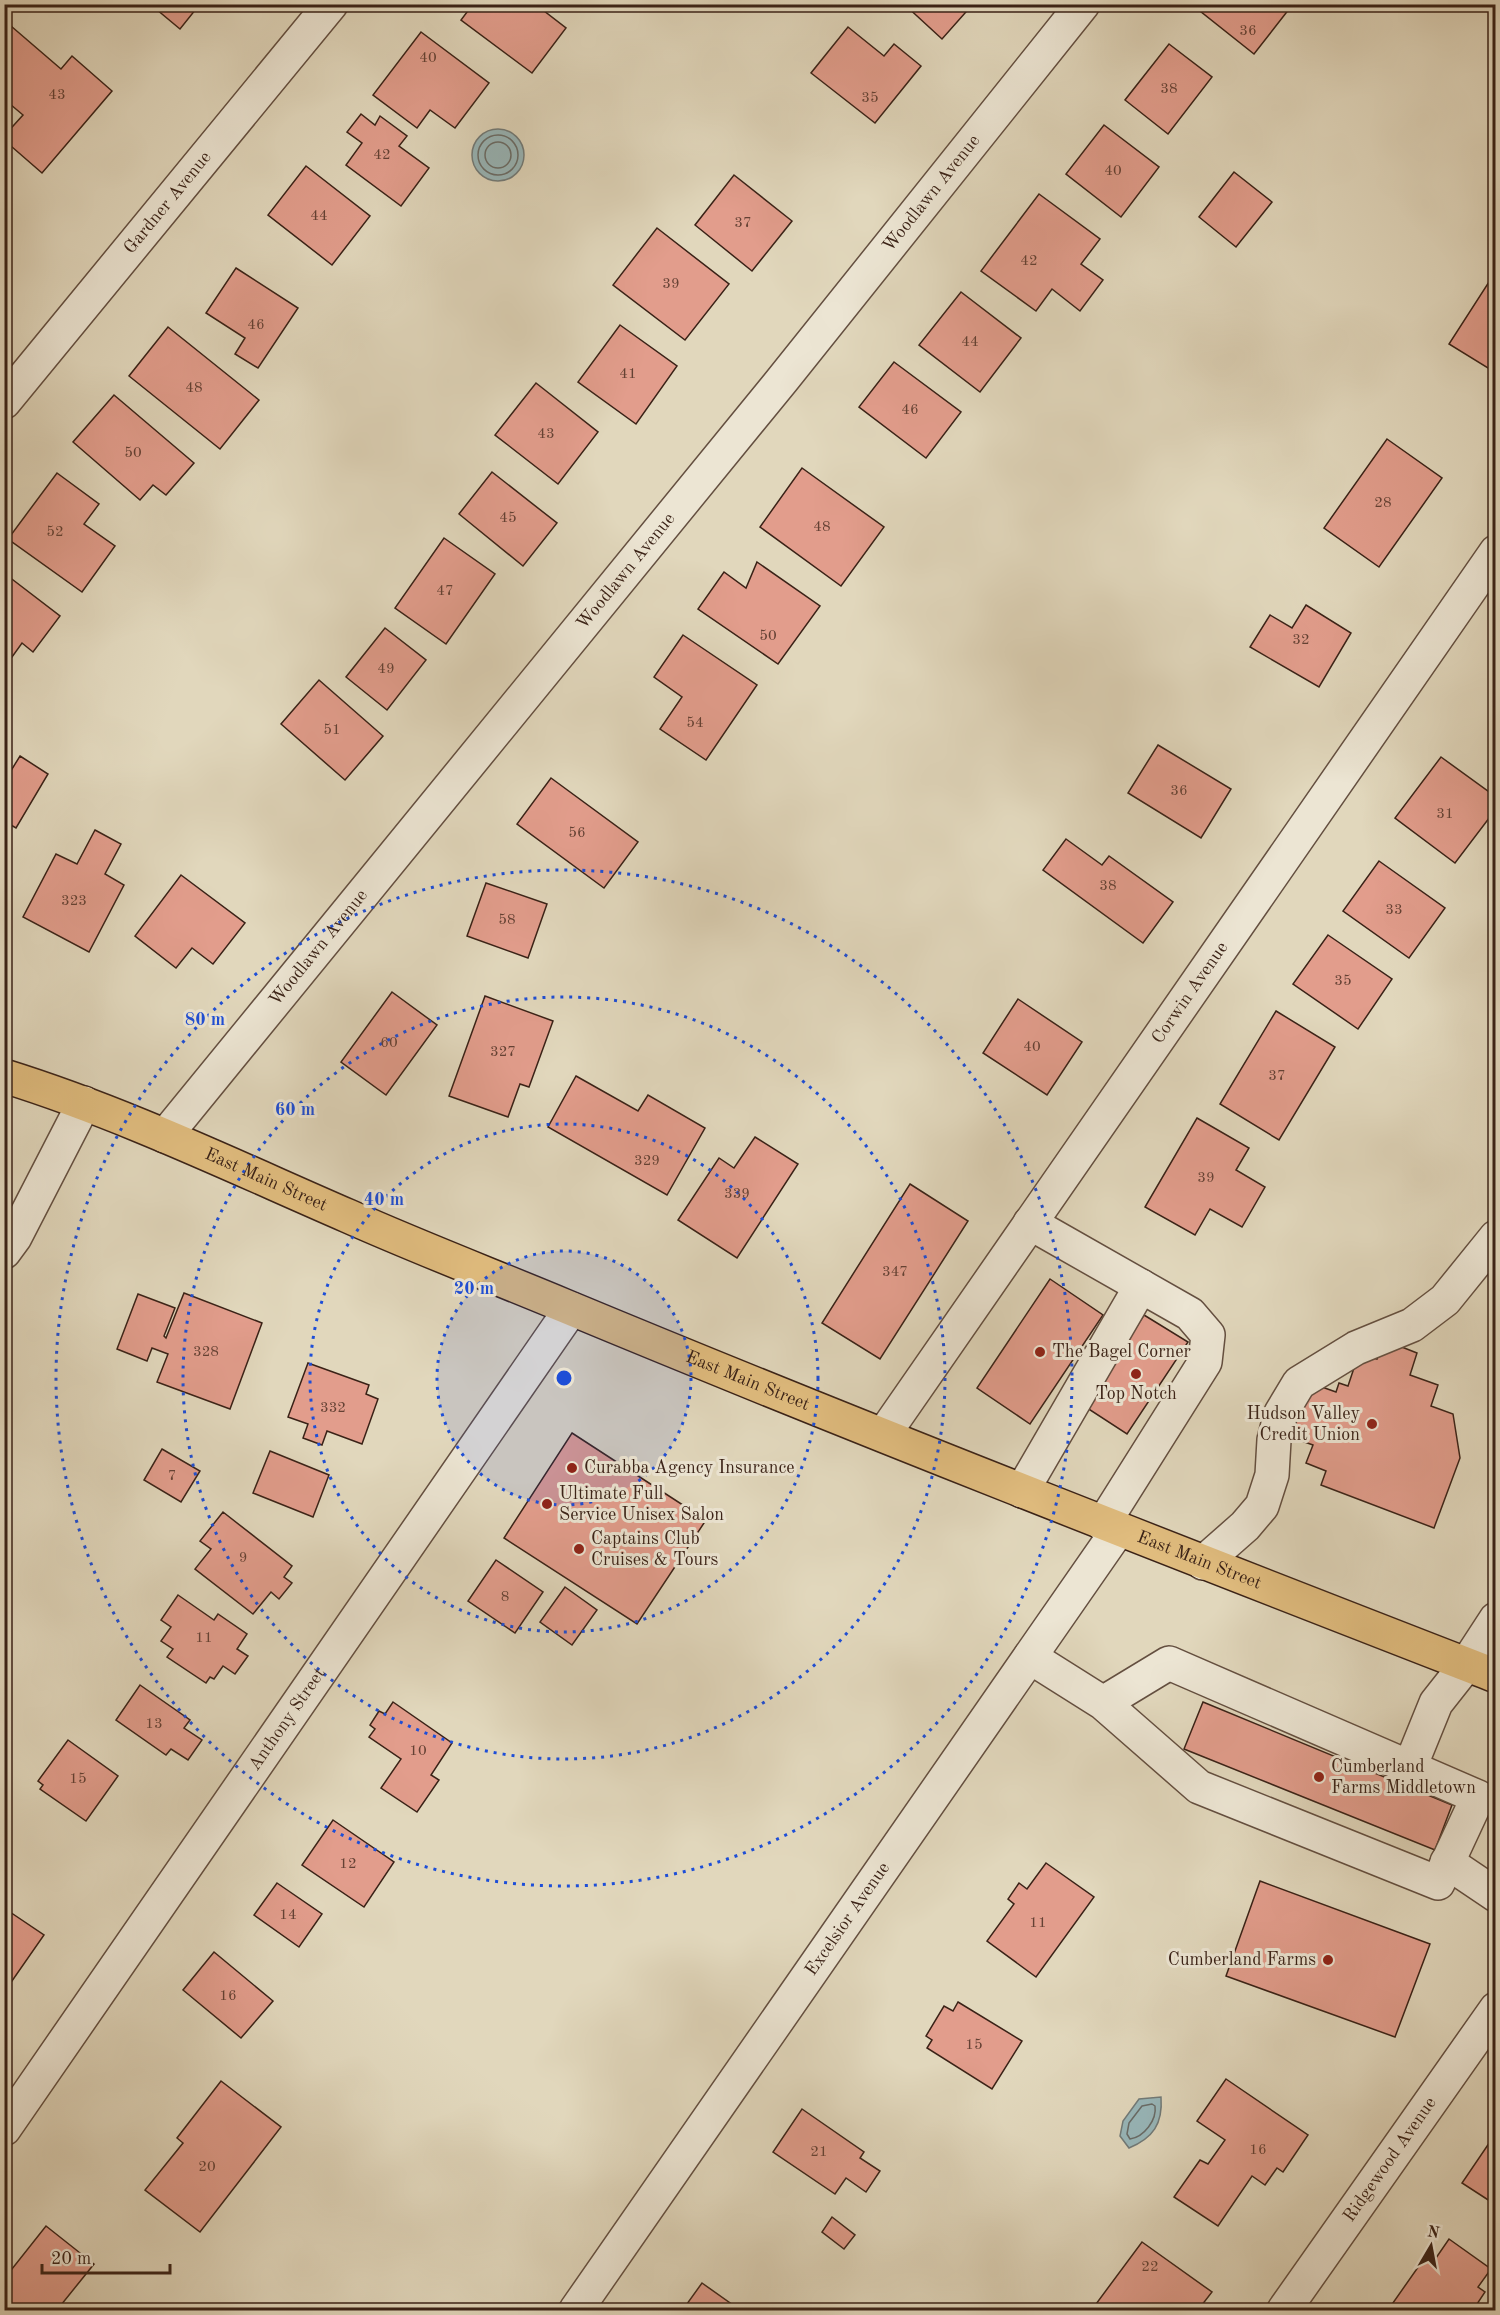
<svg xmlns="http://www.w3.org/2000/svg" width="1500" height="2315" font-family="'Old Standard TT',serif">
	<rect width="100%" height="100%" fill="#e1d7bc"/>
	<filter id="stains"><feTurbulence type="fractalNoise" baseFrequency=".00333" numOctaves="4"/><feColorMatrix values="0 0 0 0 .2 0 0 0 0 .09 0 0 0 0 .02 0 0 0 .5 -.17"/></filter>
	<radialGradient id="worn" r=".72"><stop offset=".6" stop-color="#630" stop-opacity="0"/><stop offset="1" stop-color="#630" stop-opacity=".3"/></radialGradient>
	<g fill="#98b7ba" stroke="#727b79" stroke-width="1.5">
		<circle cx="498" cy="155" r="26"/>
		<path d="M 1161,2097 C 1163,2124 1153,2138 1129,2148 L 1120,2136 L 1123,2121 L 1139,2099 Z"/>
	</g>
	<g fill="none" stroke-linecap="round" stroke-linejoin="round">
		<g stroke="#696c68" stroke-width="1.5">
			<circle cx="498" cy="155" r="20"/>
			<circle cx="498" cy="155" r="13"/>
			<path d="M 1152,2104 L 1155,2106 C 1157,2120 1144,2137 1130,2139 L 1127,2134 L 1129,2123 L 1142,2106 Z"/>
		</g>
	</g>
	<g fill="#e29d8c" stroke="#3a2217" stroke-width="1.5">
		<polygon points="150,4 200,4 180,29"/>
		<polygon points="473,4 535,4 566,28 532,73 461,20"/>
		<polygon points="904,4 973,4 942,39"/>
		<polygon points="1197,4 1293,4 1254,54 1195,7"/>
		<polygon points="4,20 61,69 72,56 112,91 42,173 4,140 4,136 23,115 4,99"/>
		<polygon points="848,27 884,56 894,44 921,66 875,123 811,73"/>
		<polygon points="421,32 489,83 455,128 430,110 417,128 373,95"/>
		<polygon points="1169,44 1212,77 1168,134 1125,100"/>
		<polygon points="361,114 375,125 380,116 407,136 399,146 429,168 401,206 346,165 362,143 347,132"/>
		<polygon points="1104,125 1159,167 1121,217 1066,174"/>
		<polygon points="306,166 370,216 332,265 268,215"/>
		<polygon points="1234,172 1272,202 1236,247 1199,217"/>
		<polygon points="734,175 792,221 752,271 695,225"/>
		<polygon points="1039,194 1100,239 1081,264 1103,280 1080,311 1052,289 1036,311 981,271"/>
		<polygon points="657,228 729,284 685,340 613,285"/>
		<polygon points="236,268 298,308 258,368 235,354 245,338 206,313"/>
		<polygon points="1496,271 1496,373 1449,344"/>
		<polygon points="961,292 1021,338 980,392 919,345"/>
		<polygon points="620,325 677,366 636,424 578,382"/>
		<polygon points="168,327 259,400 220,449 129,376"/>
		<polygon points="894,362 961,412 926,458 859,407"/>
		<polygon points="536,383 598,432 558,484 495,435"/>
		<polygon points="114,395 194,463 166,495 153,485 140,500 73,442"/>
		<polygon points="1387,439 1442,478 1379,567 1324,528"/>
		<polygon points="802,468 884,527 841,586 760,527"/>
		<polygon points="492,472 557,523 523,566 459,514"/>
		<polygon points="57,473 99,504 84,524 115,546 82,592 8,539"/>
		<polygon points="444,538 495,574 446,644 395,608"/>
		<polygon points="757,562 820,606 778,664 698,609 724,572 746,588"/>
		<polygon points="4,573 60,616 33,652 22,643 7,664 4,662"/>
		<polygon points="1306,605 1351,633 1319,687 1250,647 1270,615 1292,628"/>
		<polygon points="385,628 426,660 387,710 346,677"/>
		<polygon points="683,635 757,685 706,760 660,729 682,697 654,677"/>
		<polygon points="319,680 383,736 345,780 281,724"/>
		<polygon points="1158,745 1231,789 1201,838 1128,793"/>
		<polygon points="20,756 48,774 16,828 4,821 4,782"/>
		<polygon points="1441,757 1496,797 1496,809 1455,863 1395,818"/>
		<polygon points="551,778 638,842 604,888 517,824"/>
		<polygon points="95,830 121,844 105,874 124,885 89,952 23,917 56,854 77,864"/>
		<polygon points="1066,839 1102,865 1109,856 1173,902 1143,943 1043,870"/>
		<polygon points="1379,861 1445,908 1409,958 1343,911"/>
		<polygon points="181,875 245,923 213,964 192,948 176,968 135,936"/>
		<polygon points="486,883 547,904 528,958 467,936"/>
		<polygon points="1328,935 1392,979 1358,1029 1293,984"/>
		<polygon points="392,992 437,1025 386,1095 341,1062"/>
		<polygon points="485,996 553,1021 529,1087 520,1084 508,1117 449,1096"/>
		<polygon points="1018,999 1082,1042 1047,1095 983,1053"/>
		<polygon points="1276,1011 1335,1047 1279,1140 1220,1104"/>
		<polygon points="576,1076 638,1111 648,1095 705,1128 667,1195 548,1127"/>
		<polygon points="1197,1118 1249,1148 1236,1170 1265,1187 1242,1227 1210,1209 1195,1235 1145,1207"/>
		<polygon points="755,1137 798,1164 737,1258 678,1220 719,1158 734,1168"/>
		<polygon points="910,1184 968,1221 880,1359 822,1323"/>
		<polygon points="1050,1279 1103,1315 1030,1424 977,1388"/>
		<polygon points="184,1293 262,1323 230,1409 157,1382 168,1354 152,1348 147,1361 117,1349 138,1294 175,1308 164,1336 166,1338"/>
		<polygon points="1144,1315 1188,1342 1127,1434 1084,1406"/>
		<polygon points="1384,1340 1417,1353 1410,1375 1438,1385 1431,1406 1453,1414 1460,1458 1434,1528 1321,1485 1326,1471 1306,1463 1313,1445 1285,1435 1305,1381 1336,1392 1339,1383 1348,1386 1359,1353 1377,1359"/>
		<polygon points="308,1363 369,1385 366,1394 378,1399 362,1444 327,1431 322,1445 303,1438 308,1424 288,1417"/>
		<polygon points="572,1433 706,1520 637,1624 504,1538"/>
		<polygon points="162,1449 200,1471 181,1502 144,1480"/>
		<polygon points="270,1451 329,1475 313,1517 253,1493"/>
		<polygon points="223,1512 292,1566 284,1577 292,1583 279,1599 271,1592 253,1614 195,1569 211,1549 200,1541"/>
		<polygon points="496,1560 543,1592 515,1633 468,1601"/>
		<polygon points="565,1587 597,1610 572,1645 540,1622"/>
		<polygon points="178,1595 214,1620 218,1614 247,1634 237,1649 248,1656 235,1674 223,1666 214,1679 210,1677 206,1683 167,1657 173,1649 161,1641 171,1627 161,1620"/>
		<polygon points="140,1685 190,1720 184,1728 202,1740 188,1760 171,1749 166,1755 116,1720"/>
		<polygon points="393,1702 452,1743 431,1775 439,1780 417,1812 381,1788 401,1759 369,1737 375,1729 370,1725 379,1711 385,1714"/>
		<polygon points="1203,1702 1452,1805 1435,1850 1184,1749"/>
		<polygon points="68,1740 118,1776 86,1821 40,1789 43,1785 38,1781"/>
		<polygon points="333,1820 394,1862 364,1907 302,1865"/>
		<polygon points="1046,1863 1094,1897 1036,1977 987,1941 1014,1904 1008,1899 1019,1883 1027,1889"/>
		<polygon points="1260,1881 1430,1944 1395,2037 1226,1976"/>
		<polygon points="277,1883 322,1914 299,1947 254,1915"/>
		<polygon points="4,1908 44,1935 5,1991 4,1991"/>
		<polygon points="214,1952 273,2001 241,2038 183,1990"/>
		<polygon points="958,2002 1022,2041 992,2089 927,2048 932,2040 926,2036 944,2006 953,2011"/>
		<polygon points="1226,2079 1308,2135 1283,2172 1277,2168 1265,2185 1252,2176 1218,2226 1174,2197 1200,2160 1208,2164 1225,2140 1197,2121"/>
		<polygon points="221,2081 281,2127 200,2232 145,2190 183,2143 177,2138"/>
		<polygon points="802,2109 864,2152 860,2158 880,2171 866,2192 846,2178 835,2194 773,2152"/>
		<polygon points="1496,2133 1496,2205 1462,2183"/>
		<polygon points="832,2217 855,2235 844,2249 822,2232"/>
		<polygon points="46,2226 94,2264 57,2310 4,2310 4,2279"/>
		<polygon points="1449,2239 1491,2269 1478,2287 1485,2292 1475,2307 1479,2310 1388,2310 1428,2253 1436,2258"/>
		<polygon points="1142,2242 1212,2292 1198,2310 1105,2310 1096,2304"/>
		<polygon points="702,2283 740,2310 687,2310 684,2308"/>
	</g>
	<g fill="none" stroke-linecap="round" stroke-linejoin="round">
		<defs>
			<g id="minor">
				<path id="s1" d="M 4,402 L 331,4"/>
				<path id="s2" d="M 165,1136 L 783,379 L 1083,4"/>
				<polyline points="1030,1223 1190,1314 1208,1335 1205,1362 1103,1524"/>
				<polyline points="4,1252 15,1237 84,1103"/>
				<path id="s3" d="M 884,1434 L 1496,552"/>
				<polyline points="1022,1491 1141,1286"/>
				<polyline points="1203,1563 1245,1526 1262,1506 1272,1475 1274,1440 1281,1413 1299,1383 1356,1348 1412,1325 1445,1300 1496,1237"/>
				<polyline points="1030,1657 1103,1703 1169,1663 1478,1797 1438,1883 1199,1787 1103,1703"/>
				<polyline points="1410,1767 1436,1703 1466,1665 1496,1619"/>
				<polyline points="1447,1862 1496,1895"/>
				<path id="s4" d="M 4,2129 L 571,1309"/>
				<path id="s5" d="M 576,2310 L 1118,1530"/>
				<path id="s6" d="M 1284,2310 L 1496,2009"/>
			</g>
			<g id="major">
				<path id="s7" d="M 4,1076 C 123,1113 235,1167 348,1216 C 420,1248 493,1276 565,1306 C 873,1434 1185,1555 1496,1676"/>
			</g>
		</defs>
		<use href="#minor" stroke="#644f40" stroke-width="36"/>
		<use href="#major" stroke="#3a2217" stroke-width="36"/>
		<use href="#minor" stroke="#ece5d3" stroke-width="33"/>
		<use href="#major" stroke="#e0bc7e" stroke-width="33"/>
	</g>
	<circle cx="564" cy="1378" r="127" fill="#1d4ed8" fill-opacity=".12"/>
	<g fill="none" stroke="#1d4ed8" stroke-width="3" stroke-dasharray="3 6">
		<circle cx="564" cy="1378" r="127"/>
		<circle cx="564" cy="1378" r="254"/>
		<circle cx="564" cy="1378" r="381"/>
		<circle cx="564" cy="1378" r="508"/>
	</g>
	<g fill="#8f2418" stroke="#ece5d3" stroke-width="2">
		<circle cx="1040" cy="1352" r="6"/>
		<circle cx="1136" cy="1374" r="6"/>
		<circle cx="1372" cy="1424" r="6"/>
		<circle cx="572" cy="1468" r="6"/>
		<circle cx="547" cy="1504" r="6"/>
		<circle cx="579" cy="1549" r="6"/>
		<circle cx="1319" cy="1777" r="6"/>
		<circle cx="1328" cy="1960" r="6"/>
	</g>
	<g text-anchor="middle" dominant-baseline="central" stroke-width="6" stroke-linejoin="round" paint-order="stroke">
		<g font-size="15" fill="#644134">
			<text x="1248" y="31">36</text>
			<text x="428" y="58">40</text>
			<text x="1169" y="89">38</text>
			<text x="57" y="95">43</text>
			<text x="870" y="98">35</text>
			<text x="382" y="155">42</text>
			<text x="1113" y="171">40</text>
			<text x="319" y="216">44</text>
			<text x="743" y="223">37</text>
			<text x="1029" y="261">42</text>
			<text x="671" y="284">39</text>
			<text x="256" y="325">46</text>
			<text x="970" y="342">44</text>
			<text x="628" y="374">41</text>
			<text x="194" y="388">48</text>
			<text x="910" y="410">46</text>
			<text x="546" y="434">43</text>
			<text x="133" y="453">50</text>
			<text x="1383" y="503">28</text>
			<text x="508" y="518">45</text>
			<text x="822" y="527">48</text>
			<text x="55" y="532">52</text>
			<text x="445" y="591">47</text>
			<text x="768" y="636">50</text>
			<text x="1301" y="640">32</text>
			<text x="386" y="669">49</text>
			<text x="695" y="723">54</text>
			<text x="332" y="730">51</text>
			<text x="1179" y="791">36</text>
			<text x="1445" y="814">31</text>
			<text x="577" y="833">56</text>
			<text x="1108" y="886">38</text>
			<text x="74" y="901">323</text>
			<text x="1394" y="910">33</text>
			<text x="507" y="920">58</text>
			<text x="1343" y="981">35</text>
			<text x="389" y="1043">60</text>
			<text x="1032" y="1047">40</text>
			<text x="503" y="1052">327</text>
			<text x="1277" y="1076">37</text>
			<text x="647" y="1161">329</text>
			<text x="1206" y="1178">39</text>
			<text x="737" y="1194">339</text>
			<text x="895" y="1272">347</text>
			<text x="206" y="1352">328</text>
			<text x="333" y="1408">332</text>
			<text x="172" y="1476">7</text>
			<text x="243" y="1558">9</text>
			<text x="505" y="1597">8</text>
			<text x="204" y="1638">11</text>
			<text x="154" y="1724">13</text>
			<text x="418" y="1751">10</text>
			<text x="78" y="1779">15</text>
			<text x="348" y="1864">12</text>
			<text x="288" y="1915">14</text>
			<text x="1038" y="1923">11</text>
			<text x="228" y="1996">16</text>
			<text x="974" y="2045">15</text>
			<text x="1258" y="2150">16</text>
			<text x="819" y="2152">21</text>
			<text x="207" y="2167">20</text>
			<text x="1150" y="2267">22</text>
		</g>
		<g font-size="18" fill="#3a2217" stroke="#ece5d3">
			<text stroke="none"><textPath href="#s2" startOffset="1215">Woodlawn Avenue</textPath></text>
			<text stroke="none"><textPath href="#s1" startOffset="258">Gardner Avenue</textPath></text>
			<text stroke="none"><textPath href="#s2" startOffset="729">Woodlawn Avenue</textPath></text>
			<text stroke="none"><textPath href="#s2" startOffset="243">Woodlawn Avenue</textPath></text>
			<text stroke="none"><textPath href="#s3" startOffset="537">Corwin Avenue</textPath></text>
			<text stroke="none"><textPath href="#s7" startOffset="282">East Main Street</textPath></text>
			<text stroke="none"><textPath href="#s7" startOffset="804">East Main Street</textPath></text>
			<text stroke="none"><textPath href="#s7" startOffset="1290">East Main Street</textPath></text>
			<text stroke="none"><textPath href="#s4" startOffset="498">Anthony Street</textPath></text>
			<text stroke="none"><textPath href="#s5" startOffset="476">Excelsior Avenue</textPath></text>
			<text stroke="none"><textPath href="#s6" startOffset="184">Ridgewood Avenue</textPath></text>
		</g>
		<g font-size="18" fill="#3a2217" stroke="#ece5d3" text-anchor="start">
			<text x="1052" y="1352">The Bagel Corner</text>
			<text x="1136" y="1394" text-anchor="middle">Top Notch</text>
			<text x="1360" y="1414" text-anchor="end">Hudson Valley<tspan x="1360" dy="21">Credit Union</tspan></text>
			<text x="584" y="1468">Curabba Agency Insurance</text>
			<text x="559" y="1494">Ultimate Full<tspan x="559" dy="21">Service Unisex Salon</tspan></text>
			<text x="591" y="1539">Captains Club<tspan x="591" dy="21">Cruises &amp; Tours</tspan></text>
			<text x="1331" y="1767">Cumberland<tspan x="1331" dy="21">Farms Middletown</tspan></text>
			<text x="1316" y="1960" text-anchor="end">Cumberland Farms</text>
		</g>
	</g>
	<circle cx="564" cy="1378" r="9" fill="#1d4ed8" stroke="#ece5d3" stroke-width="3"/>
	<g font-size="18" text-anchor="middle" font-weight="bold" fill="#1d4ed8" stroke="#ece5d3" stroke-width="6" stroke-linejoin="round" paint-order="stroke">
		<text x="205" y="1025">80 m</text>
		<text x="295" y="1115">60 m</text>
		<text x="384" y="1205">40 m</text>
		<text x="474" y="1294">20 m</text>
	</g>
	<rect width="1500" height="2315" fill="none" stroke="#e1d7bc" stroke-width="24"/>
	<rect x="6" y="6" width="1488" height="2303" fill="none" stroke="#3a2217" stroke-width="3"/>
	<rect x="12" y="12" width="1476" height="2291" fill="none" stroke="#3a2217" stroke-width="1.5"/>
	<g transform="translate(1431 2246) rotate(10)" stroke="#ece5d3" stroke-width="4.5" paint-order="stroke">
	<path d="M0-4.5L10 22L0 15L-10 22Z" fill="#3a2217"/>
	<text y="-9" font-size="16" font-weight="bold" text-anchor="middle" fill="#3a2217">N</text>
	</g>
	<path d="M42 2264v9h128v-9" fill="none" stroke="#3a2217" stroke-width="3"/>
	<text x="51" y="2264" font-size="18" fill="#3a2217" stroke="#ece5d3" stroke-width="4.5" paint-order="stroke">20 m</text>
	<rect width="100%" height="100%" filter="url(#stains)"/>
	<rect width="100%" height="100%" fill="url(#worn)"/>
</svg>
